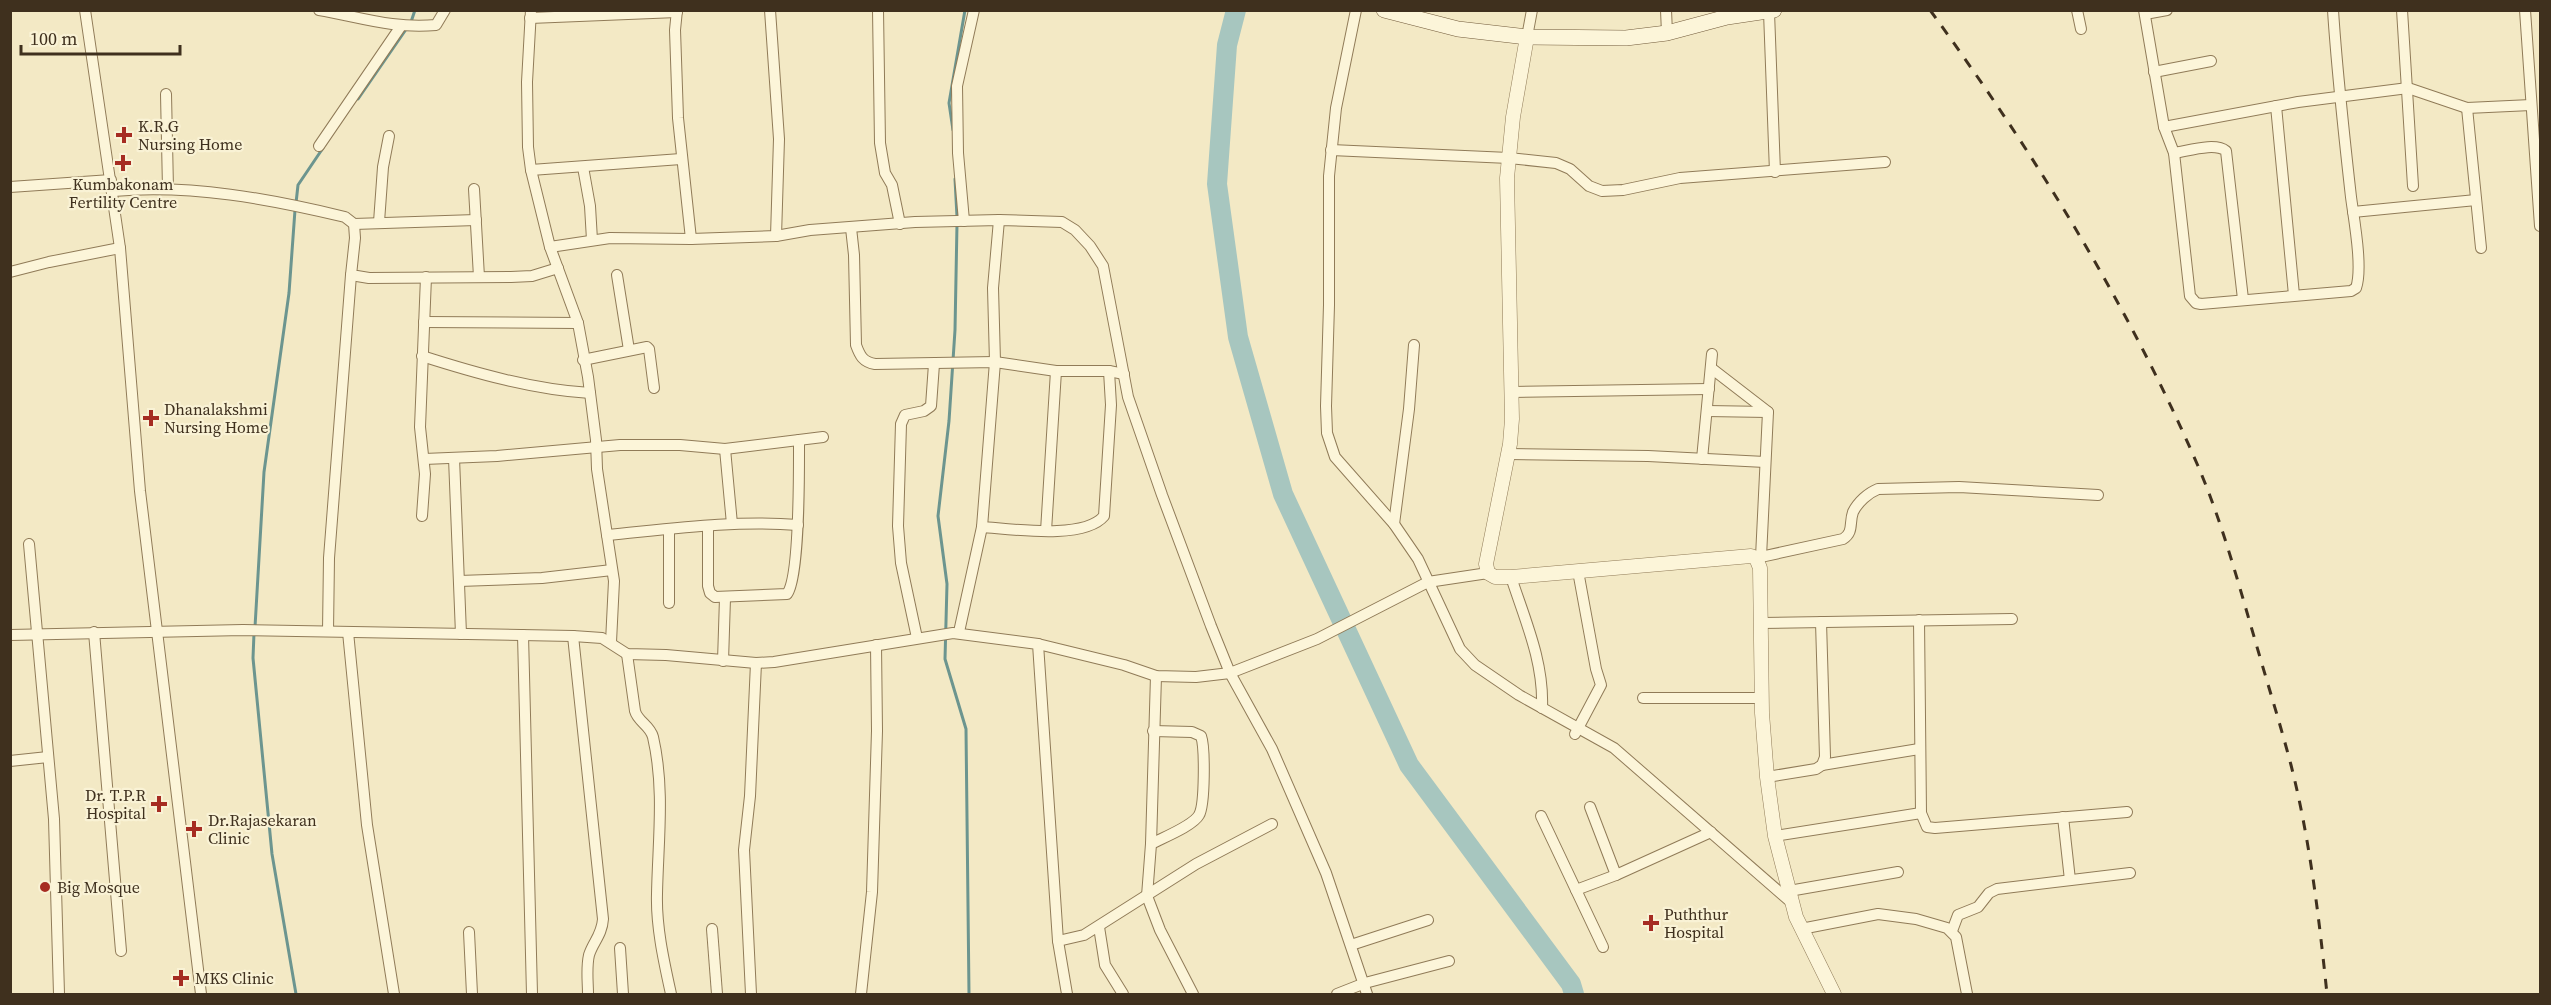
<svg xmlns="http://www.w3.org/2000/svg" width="2551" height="1005" font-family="'Source Serif 4',serif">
	<rect width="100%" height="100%" fill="#f3e9c5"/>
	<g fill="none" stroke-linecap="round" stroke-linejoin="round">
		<g stroke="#6c958f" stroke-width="3">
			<polyline points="411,22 415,10"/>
			<polyline points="358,99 407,28"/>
			<polyline points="953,130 949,103 965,10"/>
			<polyline points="955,179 957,217"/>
			<polyline points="296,203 298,185 323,148"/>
			<polyline points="957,224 955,330 949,421 938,516 947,584 945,659 966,729 969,994"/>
			<polyline points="255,627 264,472 289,293 295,210"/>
			<polyline points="254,633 253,658 272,854 296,994"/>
		</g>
		<polyline stroke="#a7c6bf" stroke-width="20" points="1236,10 1227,45 1217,184 1238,337 1283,494 1409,765 1571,984 1574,994"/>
		<defs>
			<g id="minor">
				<polyline points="85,10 120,248 140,491 201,994"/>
				<path d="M 319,10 C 360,17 393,29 436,25 L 445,10"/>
				<polyline points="531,10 527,82 528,147 531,170 550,247 578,323 588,377 596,440 597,469 614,581 611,642"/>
				<polyline points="677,10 675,30 678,118 691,239"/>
				<polyline points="770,10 779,139 776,236"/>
				<polyline points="878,10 880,143 885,173 892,185 900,224"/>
				<polyline points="1356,10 1336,108 1329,176 1329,305 1326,406 1327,433 1335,457 1394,524 1418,559 1460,649 1475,665 1519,695 1614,748 1792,903"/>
				<polyline points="1666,10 1667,33"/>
				<polyline points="2077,10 2081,29"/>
				<path d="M 2144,10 L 2164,127 L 2174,153 L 2190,296 L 2196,303 L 2201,304 L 2351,291 L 2356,288 C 2363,268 2354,220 2351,197 C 2344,135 2337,73 2333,10"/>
				<polyline points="2402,10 2413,186"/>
				<polyline points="2525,10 2540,226"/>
				<polyline points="1769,12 1775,172"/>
				<polyline points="2145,14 2167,10"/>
				<polyline points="530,18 677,12"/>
				<polyline points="1527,37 1532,10"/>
				<polyline points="2154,72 2211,61"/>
				<polyline points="166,94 168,189"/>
				<polyline points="2276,106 2294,295"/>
				<polyline points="2467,108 2481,248"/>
				<polyline points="2164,127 2298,102 2408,88 2467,108 2531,105"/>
				<polyline points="319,146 401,26"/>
				<polyline points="1331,150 1509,158 1556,163 1570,169 1589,186 1602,191 1623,190 1680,178 1885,162"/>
				<path d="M 2174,153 C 2188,151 2215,142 2226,151 L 2243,299"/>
				<polyline points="583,167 590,206 592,240"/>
				<polyline points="531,170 681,159"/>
				<polyline points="10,187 111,180"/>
				<polyline points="474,189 479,277"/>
				<path d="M 113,191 C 191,184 270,199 345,217 L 354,224 L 355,238 L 351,275 L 369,278 L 511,277 L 532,276 L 558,268"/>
				<polyline points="2353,212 2476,200"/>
				<polyline points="964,221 958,153 957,86 974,10"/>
				<polyline points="379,222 383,167 389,136"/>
				<polyline points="354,224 476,220"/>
				<path d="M 851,228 L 854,255 L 856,345 C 860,356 863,362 875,364 L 995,362 L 1056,371 L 1109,371 L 1124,374"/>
				<polyline points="550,247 610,238 691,239 776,236 810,230 915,222 999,220 1062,222 1075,230 1090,246 1103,266 1128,397 1162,495 1211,626 1230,673 1272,749 1326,873 1367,994"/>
				<polyline points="10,272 49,262 120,248"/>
				<polyline points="617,275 629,350"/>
				<polyline points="424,322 578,323"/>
				<path d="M 422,356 C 475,373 535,390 590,393"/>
				<polyline points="583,360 647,347 649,349 654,388"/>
				<polyline points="1711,368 1768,412 1761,557"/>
				<polyline points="1512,392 1709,389"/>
				<polyline points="1707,411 1768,412"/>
				<polyline points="725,449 732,524"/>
				<polyline points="1508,454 1648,456 1765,462"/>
				<polyline points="454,458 461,634"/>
				<polyline points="424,459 497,456 620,445 680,445 725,449 823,437"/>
				<polyline points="1702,459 1712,354"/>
				<polyline points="422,516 425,474 420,427 426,277"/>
				<polyline points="1394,524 1409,409 1414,345"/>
				<path d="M 708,526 L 708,586 L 710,593 L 715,597 L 787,594 C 800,577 799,467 799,440"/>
				<path d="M 982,527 C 1012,529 1084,540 1104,516 L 1111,405 L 1109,371"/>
				<polyline points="1046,531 1056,371"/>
				<path d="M 607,535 C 670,529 734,520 798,525"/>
				<polyline points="29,544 54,819 59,994"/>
				<path d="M 1756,558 L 1843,539 C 1854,532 1849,523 1853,512 C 1858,502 1868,493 1878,489 L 1959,487 L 2098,495"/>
				<path d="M 1511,577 C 1525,620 1544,662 1542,708"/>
				<polyline points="459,581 542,578 612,570"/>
				<polyline points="669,603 669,530"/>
				<polyline points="1919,620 1921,813 1927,827 1935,828 2127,812"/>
				<polyline points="1761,623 2012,619"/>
				<polyline points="328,631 329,558 351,275"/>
				<polyline points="94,632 121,951"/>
				<polyline points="348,632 367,825 394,994"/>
				<polyline points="959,632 982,527 995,362 993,288 999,220"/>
				<polyline points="10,635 243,630 573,636 602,638 627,654 666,655 756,663 774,662 953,633 1038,644 1058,941 1067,994"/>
				<polyline points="523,635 532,994"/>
				<path d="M 573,636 L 603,919 C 602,935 593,942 589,955 C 586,968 588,982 588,994"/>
				<polyline points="917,638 901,563 898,526 901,424 905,415 924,411 931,406 934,364"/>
				<polyline points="1038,644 1124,665 1156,676 1196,677 1230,673 1317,639 1428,582 1488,573"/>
				<path d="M 627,654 L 635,711 C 638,722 650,725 653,737 C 665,789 658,841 657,894 C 656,927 664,962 671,994"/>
				<polyline points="723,661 725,598"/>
				<polyline points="1156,676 1151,844 1147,896 1160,930 1193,994"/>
				<polyline points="1643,698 1762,698"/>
				<polyline points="1575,734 1601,685 1596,669 1578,571"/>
				<polyline points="10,761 48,757"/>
				<polyline points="1822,765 1919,749"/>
				<polyline points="1767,777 1816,769 1822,765 1825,757 1821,622"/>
				<polyline points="1590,807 1616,875"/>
				<polyline points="1541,816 1603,947"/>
				<polyline points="2063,817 2070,880"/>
				<polyline points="1775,836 1921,813"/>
				<path d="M 1151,844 C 1162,838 1193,826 1199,815 C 1205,805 1205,747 1201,736 L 1192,732 L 1153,731"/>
				<polyline points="1576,890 1616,875 1711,832"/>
				<polyline points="1789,891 1898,872"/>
				<polyline points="1099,927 1105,965 1123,994"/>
				<polyline points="712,929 717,994"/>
				<polyline points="1801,929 1878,914 1916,919 1947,928 1956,937 1967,994"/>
				<polyline points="1952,931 1958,915 1978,907 1989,893 1997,889 2130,873"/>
				<polyline points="469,932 472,994"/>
				<polyline points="1058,941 1084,935 1196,864 1272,824"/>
				<polyline points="1351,945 1428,920"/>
				<polyline points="620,948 623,994"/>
				<polyline points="751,994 744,850 750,796 756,663"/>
				<polyline points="861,994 872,892 877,731 876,645"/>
				<polyline points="1337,994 1365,983 1449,961"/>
			</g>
			<polyline id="tertiary" points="1527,37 1513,117 1507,178 1512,419 1510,444 1486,564 1488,573 1495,577 1511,577 1751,556 1756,558 1760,568 1762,713 1767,777 1775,836 1796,917 1834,994"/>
			<polyline id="secondary" points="1384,10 1458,29 1527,37 1626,38 1667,33 1727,17 1774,10"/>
		</defs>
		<use href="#minor" stroke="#907b58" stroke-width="12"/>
		<use href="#tertiary" stroke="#907b58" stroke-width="15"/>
		<use href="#secondary" stroke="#725b3b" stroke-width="16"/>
		<use href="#minor" stroke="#fcf5d9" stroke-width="10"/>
		<use href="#tertiary" stroke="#fcf5d9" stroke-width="14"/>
		<use href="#secondary" stroke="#fcf5d9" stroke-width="15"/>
		<path stroke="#3f301e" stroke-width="3" stroke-dasharray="10 10" stroke-linecap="butt" d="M 1930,10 C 2034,153 2128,304 2198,466 C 2222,522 2238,582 2255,640 C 2267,682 2280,723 2291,765 C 2310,840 2319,918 2327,994"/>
	</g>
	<g fill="#a62c22" stroke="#f9f2d5" stroke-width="2">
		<path d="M121 126h6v6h6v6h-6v6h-6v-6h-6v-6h6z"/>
		<path d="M120 154h6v6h6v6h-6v6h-6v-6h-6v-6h6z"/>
		<path d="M148 409h6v6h6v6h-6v6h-6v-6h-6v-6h6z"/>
		<path d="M156 795h6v6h6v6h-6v6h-6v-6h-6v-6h6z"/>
		<path d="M191 820h6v6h6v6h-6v6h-6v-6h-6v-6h6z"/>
		<circle cx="45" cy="887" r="6"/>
		<path d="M1648 914h6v6h6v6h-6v6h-6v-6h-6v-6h6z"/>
		<path d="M178 969h6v6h6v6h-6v6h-6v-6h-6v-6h6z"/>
	</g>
	<g text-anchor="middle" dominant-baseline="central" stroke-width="4.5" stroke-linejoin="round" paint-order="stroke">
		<g font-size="16" fill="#3f301e" stroke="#f9f2d5" text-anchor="start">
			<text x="138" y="126">K.R.G<tspan x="138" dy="18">Nursing Home</tspan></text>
			<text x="123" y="184" text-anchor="middle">Kumbakonam<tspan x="123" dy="18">Fertility Centre</tspan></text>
			<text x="164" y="409">Dhanalakshmi<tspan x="164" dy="18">Nursing Home</tspan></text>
			<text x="146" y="795" text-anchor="end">Dr. T.P.R<tspan x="146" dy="18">Hospital</tspan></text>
			<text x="208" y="820">Dr.Rajasekaran<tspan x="208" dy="18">Clinic</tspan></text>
			<text x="57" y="887">Big Mosque</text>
			<text x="1664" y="914">Puththur<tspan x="1664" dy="18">Hospital</tspan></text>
			<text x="195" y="978">MKS Clinic</text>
		</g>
	</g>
	<rect width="2551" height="1005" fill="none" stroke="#3f301e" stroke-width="24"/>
	<path d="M21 45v9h159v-9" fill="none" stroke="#3f301e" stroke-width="3"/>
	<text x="30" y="45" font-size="18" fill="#3f301e" stroke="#f9f2d5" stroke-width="4.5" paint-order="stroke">100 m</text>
</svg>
